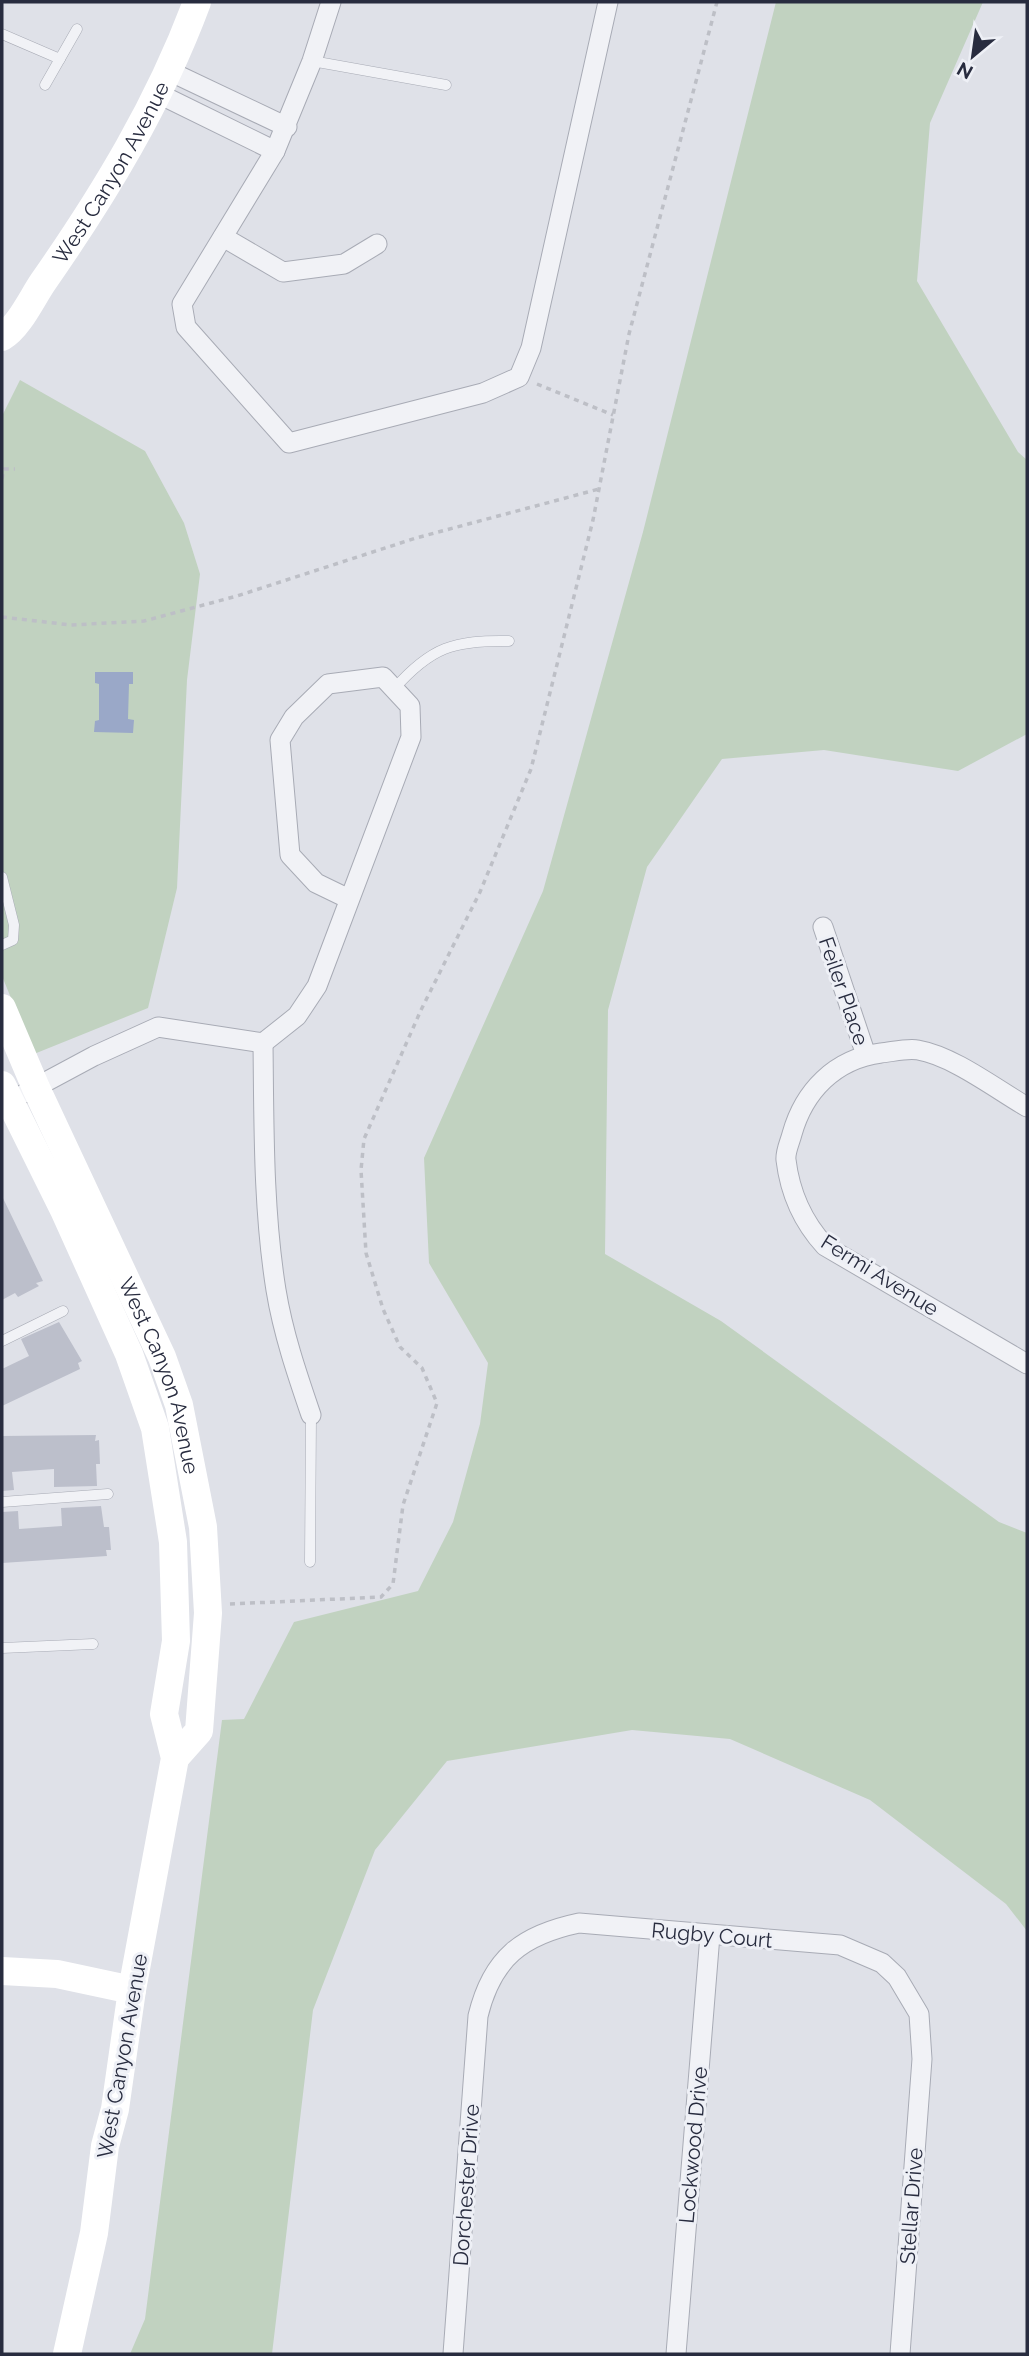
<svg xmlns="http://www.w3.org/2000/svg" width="1029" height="2356" font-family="Raleway,sans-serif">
	<rect width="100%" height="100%" fill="#dfe1e8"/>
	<g fill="#c1d2c0">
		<polygon points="776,2 983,2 930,123 917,281 1018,452 1027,460 1027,734 958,771 824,750 722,759 647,867 608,1010 605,1254 721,1321 999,1522 1027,1533 1027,1931 1006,1904 870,1800 730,1739 632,1730 447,1761 375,1850 313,2010 272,2354 130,2354 145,2319 222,1720 244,1719 294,1622 418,1591 453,1522 480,1424 488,1363 429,1263 424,1158 543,891 643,532"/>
		<polygon points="20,380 145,451 184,523 200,574 187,680 177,888 148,1008 34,1054 2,976 2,416"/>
	</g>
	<polygon fill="#9aa8c8" points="95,672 133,672 133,684 129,684 128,719 134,720 133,733 94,732 95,721 99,720 99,684 95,683"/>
	<g fill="#bcbfcb">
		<polygon points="2,1196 43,1281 36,1283 39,1286 18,1297 15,1293 2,1300"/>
		<polygon points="59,1322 82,1361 78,1363 80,1369 2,1406 2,1369 29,1356 21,1339"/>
		<polygon points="96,1435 95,1441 99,1440 100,1464 96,1464 97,1486 54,1487 54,1469 12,1472 14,1490 2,1491 2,1436"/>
		<polygon points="101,1506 104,1527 109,1527 111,1550 106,1550 107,1556 2,1563 2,1512 18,1511 19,1529 62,1526 61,1508"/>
	</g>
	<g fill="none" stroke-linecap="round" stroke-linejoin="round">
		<defs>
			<g id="lane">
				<polyline points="2,34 60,59"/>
				<polyline points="312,61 446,85"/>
				<polyline points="45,85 77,29"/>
				<path d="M 394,689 C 431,647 454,640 509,641"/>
				<polyline points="2,877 14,925 13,940 2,945"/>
				<polyline points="2,1341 63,1311"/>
				<polyline points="2,1502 108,1494"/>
				<polyline points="310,1562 311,1415"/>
				<polyline points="2,1648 93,1644"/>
			</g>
			<g id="street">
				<polyline points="331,2 312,61 275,151 182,304 186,327 289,443 483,393 519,377 531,348 608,2"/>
				<polyline points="169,71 287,127"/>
				<polyline points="159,94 275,151"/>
				<polyline points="223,237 283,272 344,264 377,244"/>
				<polyline points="823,927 866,1055"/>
				<path d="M 263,1043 C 264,1125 263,1209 276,1290 C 283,1333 297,1374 311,1415"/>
				<polyline points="25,1093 94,1056 158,1027 263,1043 297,1016 317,986 411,737 410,706 383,677 328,684 294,717 280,740 290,855 316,883 349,899"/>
				<path d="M 1027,1107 C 996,1089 953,1056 918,1050 C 907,1048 892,1052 881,1053 C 835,1059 804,1091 792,1134 C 790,1142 785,1152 786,1160 C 790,1193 803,1222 825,1246 L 1027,1364"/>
				<path d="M 453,2354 L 478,2016 C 492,1958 522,1935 579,1923 L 840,1945 L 882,1963 L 897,1977 L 919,2014 L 922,2059 L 900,2354"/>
				<polyline points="676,2354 710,1935"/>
			</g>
		</defs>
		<use href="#lane" stroke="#a8abb5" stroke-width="11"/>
		<use href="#street" stroke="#a8abb5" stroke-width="21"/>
		<g stroke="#bdbfc6" stroke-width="3.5" stroke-dasharray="5 5" stroke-linecap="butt">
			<polyline points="537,384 613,415"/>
			<polyline points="2,479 4,469 15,469"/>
			<polyline points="2,617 71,625 144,621 237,596 416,538 599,489"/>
			<polyline points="230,1604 381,1597 393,1584 403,1505 437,1403 422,1368 400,1347 383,1309 366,1253 361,1170 364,1139 421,1010 480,892 531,769 593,520 629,334 717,2"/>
		</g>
		<use href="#lane" stroke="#f1f2f6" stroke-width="10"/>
		<use href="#street" stroke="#f1f2f6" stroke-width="19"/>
		<g stroke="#fff" stroke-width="28">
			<path id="s1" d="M 2,337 C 19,327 32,298 43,282 C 105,193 159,104 197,2"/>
			<path id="s2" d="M 2,1008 L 36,1088 L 162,1357 L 179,1405 L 203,1527 L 208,1613 L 199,1731 L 175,1758"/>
			<polyline points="2,1085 64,1210 129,1354 155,1428 173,1542 176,1641 164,1714 175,1758 132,1990 115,2109 105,2146 94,2233 67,2354"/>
			<polyline points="2,1971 57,1974 132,1990"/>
		</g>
	</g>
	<g text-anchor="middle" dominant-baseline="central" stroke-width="6" stroke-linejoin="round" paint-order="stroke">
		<g font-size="21" fill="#282c3f" stroke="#eef0f6">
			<text stroke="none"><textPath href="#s1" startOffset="198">West Canyon Avenue</textPath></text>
			<text transform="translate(844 991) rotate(71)">Feiler Place</text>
			<text transform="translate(880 1275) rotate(32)">Fermi Avenue</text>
			<text stroke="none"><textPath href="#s2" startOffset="401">West Canyon Avenue</textPath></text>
			<text transform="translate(712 1935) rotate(5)">Rugby Court</text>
			<text transform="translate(122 2056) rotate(-80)">West Canyon Avenue</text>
			<text transform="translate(693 2145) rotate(-85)">Lockwood Drive</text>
			<text transform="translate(466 2185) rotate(-86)">Dorchester Drive</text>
			<text transform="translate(911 2206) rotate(-86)">Stellar Drive</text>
		</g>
	</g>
	<rect width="1029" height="2356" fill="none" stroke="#282c3f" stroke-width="7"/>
	<g transform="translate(973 56) rotate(209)" stroke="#eef0f6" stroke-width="5" paint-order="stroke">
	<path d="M0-5L12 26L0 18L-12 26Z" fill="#282c3f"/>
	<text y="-10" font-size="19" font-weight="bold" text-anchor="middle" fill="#282c3f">N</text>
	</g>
</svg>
